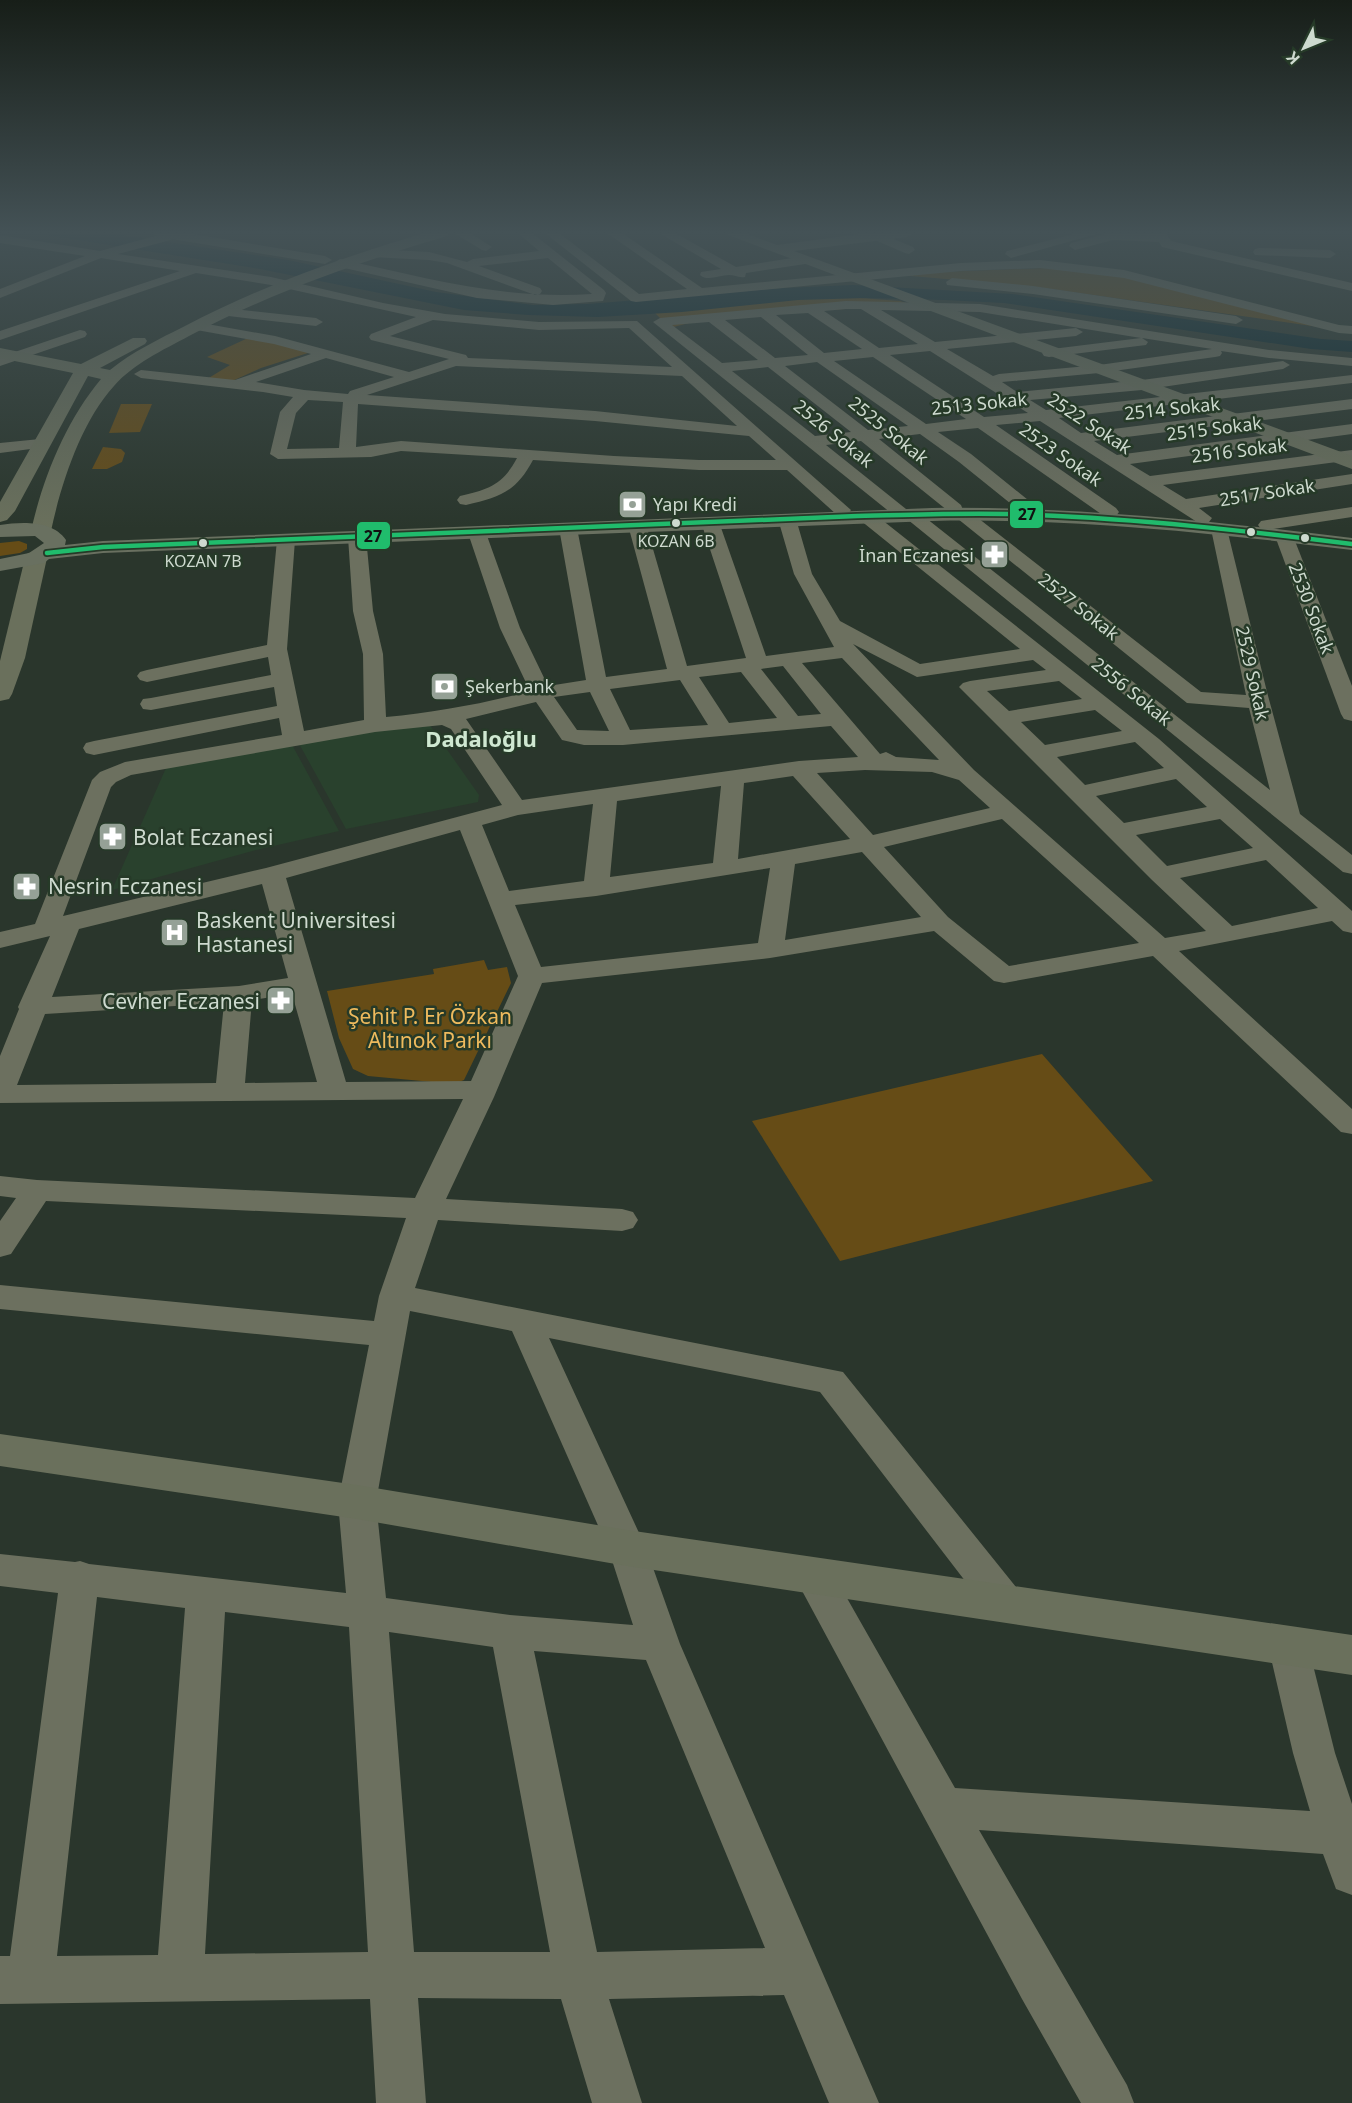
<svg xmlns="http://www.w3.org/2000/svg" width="1352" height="2103" font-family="'Noto Sans',sans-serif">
	<rect width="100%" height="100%" fill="#2a362c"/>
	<g fill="#29412d">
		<polygon points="740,233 834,233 771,241 759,240"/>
		<polygon points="429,724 479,795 478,802 346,829 297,740"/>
		<polygon points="290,741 339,831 256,850 112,890 170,759"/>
	</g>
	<g fill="#664c16">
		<polygon points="1046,268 1120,275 1326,328 1037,287 888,274"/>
		<polygon points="846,297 900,301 912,305 712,317 670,328 653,311 766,300"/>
		<polygon points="250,337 311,352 261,368 230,382 207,379 230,365 207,357"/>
		<polygon points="121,404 152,404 140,432 109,433"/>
		<polygon points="103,447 121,449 125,453 122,462 107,469 92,469"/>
		<polygon points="19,541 27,544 27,549 20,553 0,556 0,543"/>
		<polygon points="484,960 488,970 507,967 511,983 464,1080 454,1084 368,1076 353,1069 339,1038 327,991 434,974 433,969"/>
		<polygon points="1042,1054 1153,1181 840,1261 752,1121"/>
	</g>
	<polygon fill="#07262b" points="34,233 108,233 288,260 436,292 533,305 588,304 784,288 853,285 1012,294 1321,339 1352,341 1352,352 1311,349 1004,303 945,300 866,298 798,300 682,312 598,317 528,315 464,310 260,269"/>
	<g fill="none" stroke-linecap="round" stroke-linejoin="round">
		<g fill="#6c705f" fill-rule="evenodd">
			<path d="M 166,233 L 180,235 L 178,238 L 118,254 L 271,277 L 383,303 L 445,314 L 539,322 L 637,321 L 851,510 L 848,514 L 836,514 L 787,470 L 699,470 L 533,460 C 516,492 500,497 466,505 L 460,504 L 457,500 L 460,496 C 488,489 502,486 517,458 L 401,451 L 371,457 L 278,459 L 270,454 L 280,412 L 293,397 L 263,392 L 141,378 L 134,374 L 141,370 L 235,380 L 311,354 L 274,344 L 191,329 L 189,326 L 196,322 L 275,336 L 409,372 L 449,359 L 371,340 L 369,337 L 371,334 L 416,317 L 271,285 L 196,273 L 0,340 L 0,331 L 180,271 L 101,258 L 0,298 L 0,289 L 85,256 L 0,243 L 0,235 L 100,251 ZM 433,320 L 539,330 L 629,328 L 672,367 L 468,358 L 466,355 L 390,336 ZM 326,358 L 394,377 L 350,391 L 348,394 L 304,390 L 256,382 ZM 456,366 L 682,376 L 737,426 L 595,411 L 367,395 ZM 308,400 L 343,402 L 339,448 L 287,449 L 296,413 ZM 358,404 L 595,421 L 749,436 L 776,460 L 699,460 L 614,456 L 401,441 L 356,447 Z"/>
			<polygon points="454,233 470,233 492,247 486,251 482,250"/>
			<path d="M 518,233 L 532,233 L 604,290 L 606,293 L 603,301 L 553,305 L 477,298 L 340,267 L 334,263 L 340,259 C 426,278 504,300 592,294 L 548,258 L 479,266 L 540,288 L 542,291 L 540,294 L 535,295 L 447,263 L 429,260 L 372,257 L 366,253 L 372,249 L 429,252 L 467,262 L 473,259 L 539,251 Z"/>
			<polygon points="545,233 559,233 639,294 687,289 607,233 622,233 702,288 961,263 1040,260 1124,270 1339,325 1352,326 1352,334 1339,333 1124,278 1040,268 961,271 636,302 631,301"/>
			<path d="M 659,233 L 675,233 L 736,267 L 805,256 L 811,260 L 805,264 L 746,273 L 745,277 C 738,278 735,275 729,275 C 719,275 708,282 700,275 L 701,272 L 721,269 Z"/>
			<polygon points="879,233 913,247 915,250 909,254 905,253 875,240 875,234"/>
			<polygon points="1078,233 1100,233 1011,258 1005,254 1007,251"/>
			<polygon points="1109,233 1166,233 1171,241 1352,283 1352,291 1162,247 1159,242 1113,240 1075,250 1069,246 1071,243"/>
			<polygon points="1259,248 1330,250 1336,254 1330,258 1255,255 1253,252 1255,249"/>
			<polygon points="952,278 1033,286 1236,316 1243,320 1236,324 1033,294 947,285 946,282"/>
			<path d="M 846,301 L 980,304 L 1269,350 L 1352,358 L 1352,366 L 1269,358 L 1221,351 L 1222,353 L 1220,356 L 1215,357 L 1099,373 L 1002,382 L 1017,392 L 1142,380 L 1283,361 L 1290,365 L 1283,369 L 1142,390 L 1030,400 L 1046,410 L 1352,375 L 1352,383 L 1059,418 L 1081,433 L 1352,399 L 1352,409 L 1094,441 L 1117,455 L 1352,424 L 1352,434 L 1130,464 L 1150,476 L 1352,450 L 1352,460 L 1163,485 L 1186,499 L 1352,474 L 1352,484 L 1199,508 L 1212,518 L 1209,522 L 1197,522 L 1040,421 L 996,425 L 1116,508 L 1119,512 L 1116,516 L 1104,516 L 978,428 L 938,432 L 971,454 L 1033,504 L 1036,508 L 1033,512 L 1021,512 L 959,462 L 920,434 L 879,439 L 961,505 L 963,510 L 969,511 L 1201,692 L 1246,695 L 1211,529 L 1214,525 L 1226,525 L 1267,692 L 1300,814 L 1352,855 L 1352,874 L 1343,872 L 902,515 L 905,511 L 917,511 L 1270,790 L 1249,708 L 1187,703 L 861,441 L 826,445 L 906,509 L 903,513 L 891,513 L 653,322 L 660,318 ZM 846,309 L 861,309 L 918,344 L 879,348 L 824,311 ZM 881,310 L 980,312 L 1141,338 L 1044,350 L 1042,353 L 1044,356 L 1049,357 L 1146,345 L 1148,342 L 1142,338 L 1212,349 L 1099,365 L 999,374 L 993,376 L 947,349 L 1076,336 L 1083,332 L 1076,328 L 935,342 ZM 808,313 L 862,349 L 824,353 L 776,315 ZM 761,317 L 808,355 L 775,358 L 725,320 ZM 709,322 L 758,360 L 722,363 L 672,325 ZM 930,351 L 1028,413 L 984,417 L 890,355 ZM 873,357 L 966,419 L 926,424 L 834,361 ZM 817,362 L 908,426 L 868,430 L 785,366 ZM 768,367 L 851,432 L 815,436 L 732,371 Z"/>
			<polygon points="225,308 316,318 323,322 316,326 220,315 218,312 220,309"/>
			<polygon points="80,330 85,331 87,334 85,337 0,366 0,357"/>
			<polygon points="40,439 48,444 46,447 0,453 0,443"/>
			<polygon points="1352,507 1352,517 1267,530 1261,529 1258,525 1261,521 1267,520"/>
			<path d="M 866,511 L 872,512 L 1159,739 L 1352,911 L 1352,933 L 1343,931 L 1332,921 L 1179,951 L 1352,1109 L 1352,1134 L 1341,1132 L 1153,956 L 1004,983 L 994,981 L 934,931 L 770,958 L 542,983 L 494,1097 L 446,1199 L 622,1209 L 633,1212 L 638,1220 L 633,1228 L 622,1231 L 438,1220 L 415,1288 L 843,1372 L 1020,1592 L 1026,1604 L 1020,1616 L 1006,1621 L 992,1616 L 820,1392 L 549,1338 L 646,1548 L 680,1644 L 879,2103 L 829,2103 L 784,1995 L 609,1999 L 642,2103 L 592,2103 L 561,1999 L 418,1998 L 426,2103 L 376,2103 L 370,1999 L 0,2004 L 0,1956 L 10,1956 L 58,1593 L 0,1586 L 0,1554 L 75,1562 L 80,1561 L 89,1564 L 346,1593 L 338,1502 L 369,1345 L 0,1309 L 0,1285 L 374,1321 L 379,1296 L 406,1218 L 46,1201 L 11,1254 L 0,1257 L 0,1221 L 16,1198 L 0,1196 L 0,1176 L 37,1180 L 415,1198 L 463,1099 L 0,1103 L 0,1056 L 19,1009 L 18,1007 L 50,936 L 0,948 L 0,932 L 35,924 L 92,780 L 100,772 L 125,762 L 282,735 L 279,718 L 94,755 L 86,753 L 83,748 L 86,743 L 94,741 L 277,706 L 274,687 L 151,710 L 143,709 L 140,704 L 143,699 L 151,698 L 271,675 L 268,657 L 147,682 L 140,680 L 137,676 L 140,672 L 147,670 L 267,645 L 277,540 L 280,536 L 292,536 L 295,540 L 287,649 L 304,731 L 364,720 L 363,654 L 353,611 L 348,537 L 351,533 L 363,533 L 366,537 L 373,611 L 383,654 L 386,717 C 435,712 482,704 530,691 L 500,628 L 468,533 L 471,529 L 483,529 L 486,533 L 520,628 L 548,686 L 586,680 L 559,528 L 562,524 L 574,524 L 577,528 L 606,677 L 667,669 L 628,525 L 631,521 L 643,521 L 646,525 L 687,666 L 746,658 L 701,522 L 704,518 L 716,518 L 719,522 L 766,656 L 834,647 L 794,574 L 778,519 L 781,515 L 793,515 L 796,519 L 812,574 L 840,621 L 920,664 L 1020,649 L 860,520 L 857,516 L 860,512 ZM 853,644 L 917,677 L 1033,660 L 1046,670 L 970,681 L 963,683 L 959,687 L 1152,880 L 1206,931 L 1165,938 L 974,770 ZM 842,658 L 939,760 L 896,757 L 886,752 L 880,754 L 802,663 ZM 783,666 L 821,714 L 798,716 L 761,669 ZM 741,672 L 777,718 L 729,723 L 699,677 ZM 680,680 L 708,725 L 630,730 L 610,689 ZM 1059,681 L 1082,699 L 1009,711 L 987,691 ZM 590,692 L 609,731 L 577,730 L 554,697 ZM 536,702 L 562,740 L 584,745 L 623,745 L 831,726 L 858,757 L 799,761 L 522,800 L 466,719 ZM 1095,710 L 1122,731 L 1045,745 L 1021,722 ZM 442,725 L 451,729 L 502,805 L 266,868 L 63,916 L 111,787 L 116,782 L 131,775 L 375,732 ZM 1135,742 L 1164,768 L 1085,785 L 1057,757 ZM 865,770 L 932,772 L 959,780 L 990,808 L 873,835 L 817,773 ZM 793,776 L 850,839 L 738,859 L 744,783 ZM 1176,779 L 1207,807 L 1124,823 L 1096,796 ZM 721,786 L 713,863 L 610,877 L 617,801 ZM 593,804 L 584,881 L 509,891 L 482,825 L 518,815 ZM 1002,819 L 1139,943 L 1009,966 L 948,917 L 884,847 ZM 1220,819 L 1253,848 L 1167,866 L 1136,835 ZM 460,830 L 518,976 L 471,1081 L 346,1082 L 286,878 ZM 862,852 L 921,917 L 785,940 L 795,864 ZM 1266,860 L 1318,908 L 1232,926 L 1180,878 ZM 770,868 L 758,943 L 541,967 L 515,905 L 596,896 ZM 262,884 L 288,978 L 239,986 L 52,997 L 79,929 ZM 292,994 L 317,1082 L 245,1083 L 252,1000 ZM 224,1003 L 216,1083 L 17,1085 L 45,1014 ZM 410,1311 L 512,1331 L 608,1548 L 633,1625 L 510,1615 L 386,1598 L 376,1502 ZM 97,1597 L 185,1608 L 158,1955 L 57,1956 ZM 225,1612 L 349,1627 L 368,1952 L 205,1954 ZM 389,1632 L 493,1647 L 550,1952 L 414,1952 ZM 534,1651 L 646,1660 L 765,1948 L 597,1952 Z"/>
			<polygon points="1284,531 1290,532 1293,536 1352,686 1352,721 1344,719 1341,714 1275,536 1278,532"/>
			<polygon points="813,1558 827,1563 955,1788 1310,1811 1293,1753 1268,1645 1274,1633 1288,1628 1302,1633 1308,1645 1335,1753 1352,1804 1352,1895 1336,1889 1323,1854 979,1830 1127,2085 1134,2103 1081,2103 1022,1999 793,1574 799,1563"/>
		</g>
		<g fill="#6a705c" fill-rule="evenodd">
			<polygon points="152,233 187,233 325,256 332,260 325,264 159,237"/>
			<path d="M 425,233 L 449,233 L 447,236 C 358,262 271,293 189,336 C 163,350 133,364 114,386 C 81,422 61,484 51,531 L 48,535 L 41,537 L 34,535 L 31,531 C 43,477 66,421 101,379 L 88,376 L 15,511 L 7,520 L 0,522 L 0,502 L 73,373 L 0,358 L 0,348 L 81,364 L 133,338 L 145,338 L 147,341 L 145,344 L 100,368 L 110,370 C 132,352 159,339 185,326 C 261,286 343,257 425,233 Z"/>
			<polygon points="723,233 745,233 777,245 868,233 914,233 907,237 794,251 1352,456 1352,469"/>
			<polygon points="36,552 44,553 47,558 25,658 12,694 9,699 0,701 0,661 25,558 28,553"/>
			<polygon points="0,1434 357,1485 627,1530 1352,1635 1352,1675 627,1566 357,1519 0,1466"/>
		</g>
		<path fill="#697060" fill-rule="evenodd" d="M 932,508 C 1073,506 1212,521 1352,538 L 1352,550 C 1212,533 1073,518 932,521 L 103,553 L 49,559 L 44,563 L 0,571 L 0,559 L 29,553 L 44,543 L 35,536 L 0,537 L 0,525 C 22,522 52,520 66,540 L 65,545 L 103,541 Z"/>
		<defs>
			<path id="bus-1" d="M 47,553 L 103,547 L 857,516 C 916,515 975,512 1035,515 C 1141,519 1247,531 1352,544"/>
		</defs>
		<use href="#bus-1" stroke="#263a28" stroke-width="8"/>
		<use href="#bus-1" stroke="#20bc6c" stroke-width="4.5"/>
	</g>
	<linearGradient id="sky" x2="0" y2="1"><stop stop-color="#171e18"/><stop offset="0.44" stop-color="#445256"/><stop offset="1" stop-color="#445256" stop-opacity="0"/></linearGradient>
	<rect width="1352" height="528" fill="url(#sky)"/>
	<defs>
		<symbol id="bank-square" viewBox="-11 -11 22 22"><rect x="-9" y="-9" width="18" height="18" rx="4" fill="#95a196" stroke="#263a28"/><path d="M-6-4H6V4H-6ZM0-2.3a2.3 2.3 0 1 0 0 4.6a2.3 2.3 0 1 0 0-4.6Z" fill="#fff"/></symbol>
		<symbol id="pharmacy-square" viewBox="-11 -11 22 22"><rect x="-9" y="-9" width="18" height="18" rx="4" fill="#95a196" stroke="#263a28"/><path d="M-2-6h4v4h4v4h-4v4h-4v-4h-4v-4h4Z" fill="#fff"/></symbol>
		<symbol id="hospital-square" viewBox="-11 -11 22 22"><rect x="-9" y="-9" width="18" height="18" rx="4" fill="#95a196" stroke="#263a28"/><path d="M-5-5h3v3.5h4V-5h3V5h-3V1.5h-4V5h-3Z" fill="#fff"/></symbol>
	</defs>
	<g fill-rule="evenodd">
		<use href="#bank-square" x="616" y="488" width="33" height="33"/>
		<use href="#pharmacy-square" x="978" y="538" width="33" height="33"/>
		<use href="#bank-square" x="428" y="670" width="33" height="33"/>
		<use href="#pharmacy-square" x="96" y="820" width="33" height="33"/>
		<use href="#pharmacy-square" x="10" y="870" width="33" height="33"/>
		<use href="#hospital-square" x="158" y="916" width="33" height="33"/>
		<use href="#pharmacy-square" x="264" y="984" width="33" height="33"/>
	</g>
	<g fill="#cedacf" stroke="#263a28" stroke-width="2">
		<circle cx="676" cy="523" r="5"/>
		<circle cx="1251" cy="532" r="5"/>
		<circle cx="1305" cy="538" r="5"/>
		<circle cx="203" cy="543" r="5"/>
	</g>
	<g text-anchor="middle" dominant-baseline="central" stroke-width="5" stroke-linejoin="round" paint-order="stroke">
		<g font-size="16" fill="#cedacf" stroke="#263a28">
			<text x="676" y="541">KOZAN 6B</text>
			<text x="203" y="561">KOZAN 7B</text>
		</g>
		<g font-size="18" fill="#cedacf" stroke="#263a28">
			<text transform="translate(979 403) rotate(-6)">2513 Sokak</text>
			<text transform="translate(1172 408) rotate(-6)">2514 Sokak</text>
			<text transform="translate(1090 423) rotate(33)">2522 Sokak</text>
			<text transform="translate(1214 428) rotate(-7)">2515 Sokak</text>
			<text transform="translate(889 430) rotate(39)">2525 Sokak</text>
			<text transform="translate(834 433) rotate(39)">2526 Sokak</text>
			<text transform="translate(1239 450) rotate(-7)">2516 Sokak</text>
			<text transform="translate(1061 454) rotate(35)">2523 Sokak</text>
			<text transform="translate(1267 492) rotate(-9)">2517 Sokak</text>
			<text transform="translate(1079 606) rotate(38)">2527 Sokak</text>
			<text transform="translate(1312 608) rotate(69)">2530 Sokak</text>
			<text transform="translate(1253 673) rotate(77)">2529 Sokak</text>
			<text transform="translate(1132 691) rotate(39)">2556 Sokak</text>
		</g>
		<g font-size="18" fill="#cedacf" stroke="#263a28" text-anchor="start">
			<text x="653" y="504">Yapı Kredi</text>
			<text x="974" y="555" text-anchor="end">İnan Eczanesi</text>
			<text x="465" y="686">Şekerbank</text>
		</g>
		<g font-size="21" fill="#cedacf" stroke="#263a28" text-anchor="start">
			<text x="133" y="837">Bolat Eczanesi</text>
			<text x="48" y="886">Nesrin Eczanesi</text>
			<text x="196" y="920">Baskent Universitesi<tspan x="196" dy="24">Hastanesi</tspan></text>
			<text x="260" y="1001" text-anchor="end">Cevher Eczanesi</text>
		</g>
		<g font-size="21" fill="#eeba5d" stroke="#263a28">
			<text x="430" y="1016">Şehit P. Er Özkan<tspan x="430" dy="24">Altınok Parkı</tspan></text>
		</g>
		<g font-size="22" font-weight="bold" fill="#cfe8d1" stroke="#263a28">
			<text x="481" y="738">Dadaloğlu</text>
		</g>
	</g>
	<g stroke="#263a28" stroke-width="2">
		<rect x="1009" y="500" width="35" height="29" rx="6" fill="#20bc6c"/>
		<rect x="356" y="521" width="35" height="29" rx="6" fill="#20bc6c"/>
	</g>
	<g font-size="16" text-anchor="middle" font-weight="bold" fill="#111">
		<text x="1027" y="520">27</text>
		<text x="373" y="542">27</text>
	</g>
	<g transform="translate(1304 48) rotate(227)" stroke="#263a28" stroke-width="4.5" paint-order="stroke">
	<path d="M0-4.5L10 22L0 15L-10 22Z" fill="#cedacf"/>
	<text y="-9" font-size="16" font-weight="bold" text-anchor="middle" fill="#cedacf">K</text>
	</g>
</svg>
